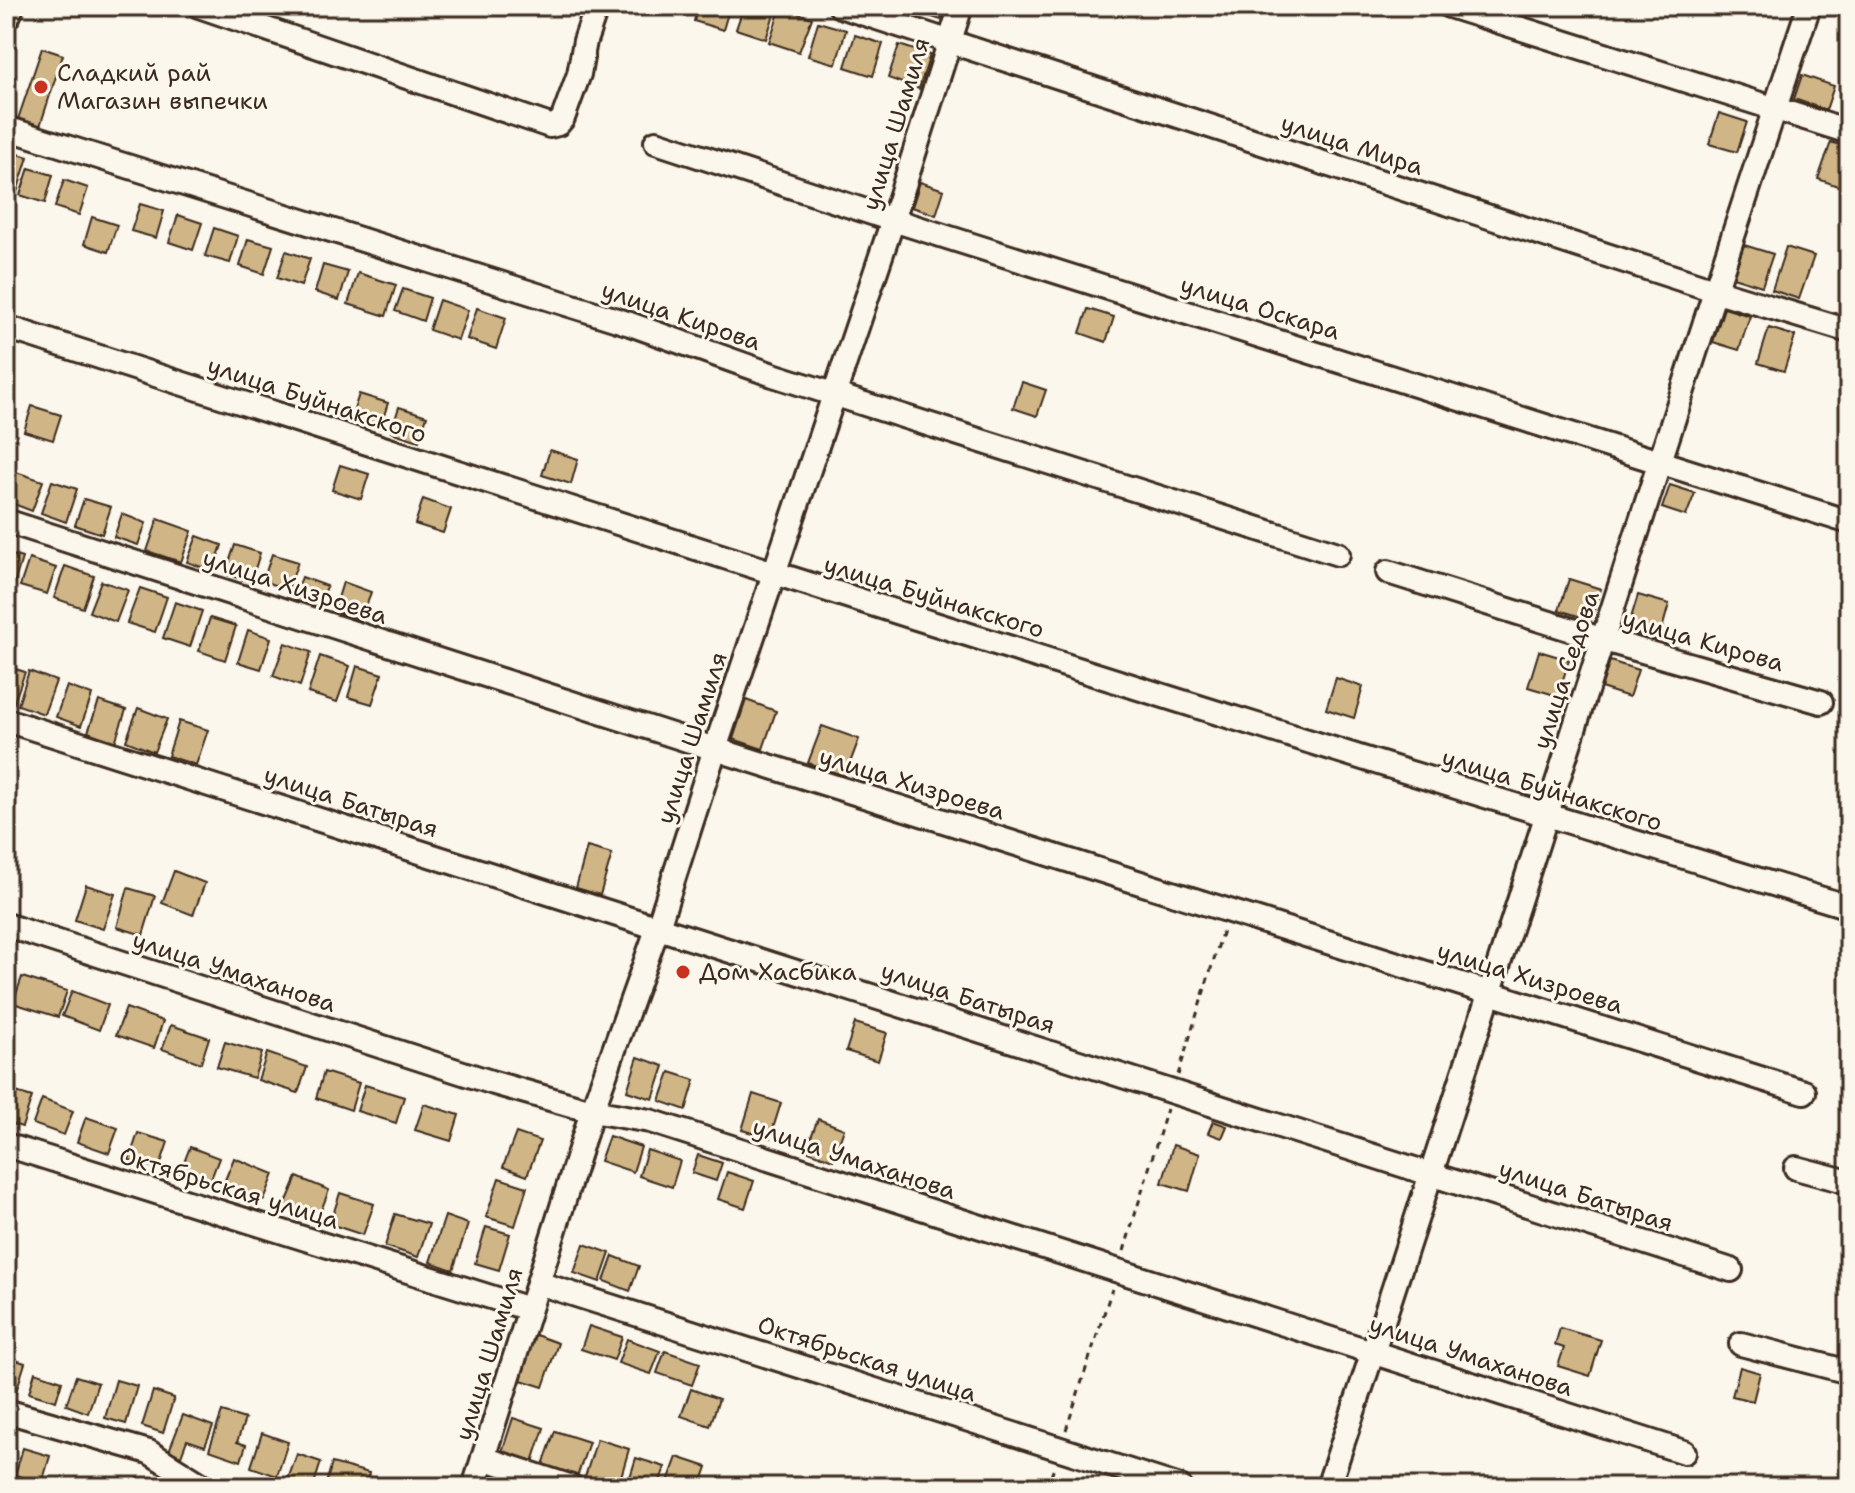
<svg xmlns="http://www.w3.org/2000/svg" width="1855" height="1493" font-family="'Shantell Sans',sans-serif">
	<rect width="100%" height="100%" fill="#fbf7ec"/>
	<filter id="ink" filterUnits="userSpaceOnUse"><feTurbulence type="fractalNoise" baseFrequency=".0125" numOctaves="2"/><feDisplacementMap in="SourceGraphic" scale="16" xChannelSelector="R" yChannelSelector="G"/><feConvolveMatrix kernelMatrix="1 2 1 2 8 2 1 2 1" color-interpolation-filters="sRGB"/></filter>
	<g filter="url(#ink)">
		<g fill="#d0b686" stroke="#3b2a1e" stroke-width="2">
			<polygon points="659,6 686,6 683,15"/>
			<polygon points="698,6 730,6 723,30 694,21"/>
			<polygon points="744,6 776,8 766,39 736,29"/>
			<polygon points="912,6 945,6 941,20 911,10"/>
			<polygon points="781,7 812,18 799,52 769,42"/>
			<polygon points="818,22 846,30 836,64 808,56"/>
			<polygon points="855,35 883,44 873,76 845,67"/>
			<polygon points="899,45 930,55 919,89 888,78"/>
			<polygon points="42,48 63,55 40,126 18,119"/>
			<polygon points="1802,75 1834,86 1826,110 1794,99"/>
			<polygon points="1719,113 1747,122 1737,152 1709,144"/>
			<polygon points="1831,142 1849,148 1849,190 1818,179"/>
			<polygon points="6,150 28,157 6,227"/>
			<polygon points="29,168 53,175 45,203 20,195"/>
			<polygon points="64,180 88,188 79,215 55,207"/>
			<polygon points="920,182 944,190 936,215 912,207"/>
			<polygon points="140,204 164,211 156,238 131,231"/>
			<polygon points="178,215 202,223 193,250 169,242"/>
			<polygon points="92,217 117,225 108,252 84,244"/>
			<polygon points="214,228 238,236 230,263 205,256"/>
			<polygon points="248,239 273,246 264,274 240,266"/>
			<polygon points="1744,245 1773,254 1762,286 1733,277"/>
			<polygon points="1786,247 1814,256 1799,299 1772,290"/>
			<polygon points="286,251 310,259 301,286 277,278"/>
			<polygon points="323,265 348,272 339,300 315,292"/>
			<polygon points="358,273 396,285 386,316 348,304"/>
			<polygon points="403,289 430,298 423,321 395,311"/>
			<polygon points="439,300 468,310 458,340 429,330"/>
			<polygon points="477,308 506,318 496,349 467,339"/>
			<polygon points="1724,308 1750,316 1739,350 1713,342"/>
			<polygon points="1088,309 1114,317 1106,342 1080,333"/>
			<polygon points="1769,328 1795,336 1784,371 1758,363"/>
			<polygon points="1022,382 1046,390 1037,416 1013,408"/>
			<polygon points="359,394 388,403 380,428 351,419"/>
			<polygon points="32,406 61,415 53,440 24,431"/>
			<polygon points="399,407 427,416 419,441 391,432"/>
			<polygon points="550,450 578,459 571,484 542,475"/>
			<polygon points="340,465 369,474 361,499 332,490"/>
			<polygon points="13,471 43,481 32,511 6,501 6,490"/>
			<polygon points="52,481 77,489 66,522 41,513"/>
			<polygon points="1670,485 1695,493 1686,516 1662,508"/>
			<polygon points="84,499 111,507 102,534 75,525"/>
			<polygon points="423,499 451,509 443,533 415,524"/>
			<polygon points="122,514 146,523 138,545 114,537"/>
			<polygon points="158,519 192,531 181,562 147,551"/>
			<polygon points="197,536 222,545 213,571 187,562"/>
			<polygon points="235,545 260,553 251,582 225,574"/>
			<polygon points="6,553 22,558 12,591 6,589"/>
			<polygon points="272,554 298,562 288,590 263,581"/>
			<polygon points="29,559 56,568 47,594 20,586"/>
			<polygon points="65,566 94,576 83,608 54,598"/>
			<polygon points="302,577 327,586 318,612 293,603"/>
			<polygon points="1569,579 1601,589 1591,620 1559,610"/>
			<polygon points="101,581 128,590 116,622 89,612"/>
			<polygon points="343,582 371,592 361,620 334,611"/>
			<polygon points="140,588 167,597 155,632 127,623"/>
			<polygon points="1638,595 1669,604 1659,640 1627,631"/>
			<polygon points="175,602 202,611 190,647 163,638"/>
			<polygon points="210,618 236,626 225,660 199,651"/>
			<polygon points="248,630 271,638 261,669 238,662"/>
			<polygon points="285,643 311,652 300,686 273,676"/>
			<polygon points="1539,651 1569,660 1558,696 1528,687"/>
			<polygon points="320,656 350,666 337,702 308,693"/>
			<polygon points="1610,661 1638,670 1629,697 1601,688"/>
			<polygon points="6,666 25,672 13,705 6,703"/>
			<polygon points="357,666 382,674 372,704 348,697"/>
			<polygon points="29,671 56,681 44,714 18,705"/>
			<polygon points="1336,678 1363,687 1354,718 1326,709"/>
			<polygon points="67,686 92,695 81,726 56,717"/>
			<polygon points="746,700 776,711 763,749 733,739"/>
			<polygon points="99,701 126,710 115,742 88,732"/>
			<polygon points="138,708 167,719 154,752 126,741"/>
			<polygon points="179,721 208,730 196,765 168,756"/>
			<polygon points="822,726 859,739 845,776 808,763"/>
			<polygon points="587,847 612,854 600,895 576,888"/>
			<polygon points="174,871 205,883 193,915 162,903"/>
			<polygon points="86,885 115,894 103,929 75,920"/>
			<polygon points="128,888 155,896 143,935 117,927"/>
			<polygon points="22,977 67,991 58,1017 13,1003"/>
			<polygon points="72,991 108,1005 99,1030 62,1016"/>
			<polygon points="126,1008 163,1021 154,1048 116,1035"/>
			<polygon points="855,1023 887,1033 878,1061 846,1051"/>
			<polygon points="171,1025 209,1038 201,1063 162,1049"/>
			<polygon points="225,1042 262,1053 254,1078 217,1067"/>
			<polygon points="267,1053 307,1067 298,1093 258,1080"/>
			<polygon points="638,1057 664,1066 653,1099 627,1091"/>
			<polygon points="324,1072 359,1083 351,1110 316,1098"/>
			<polygon points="670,1072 695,1080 686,1110 660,1101"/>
			<polygon points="365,1085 404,1097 396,1123 357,1111"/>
			<polygon points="6,1089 32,1097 22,1127 6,1122"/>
			<polygon points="753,1094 781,1103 770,1138 742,1130"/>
			<polygon points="42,1099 73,1111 64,1135 33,1124"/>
			<polygon points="424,1104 459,1115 451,1141 415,1130"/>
			<polygon points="86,1117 118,1128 109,1153 77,1142"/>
			<polygon points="818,1119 844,1129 833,1160 806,1150"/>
			<polygon points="1213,1121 1227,1126 1222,1138 1208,1133"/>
			<polygon points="138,1133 168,1142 159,1169 129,1160"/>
			<polygon points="516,1133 540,1141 527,1176 503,1167"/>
			<polygon points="609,1136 641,1147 633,1172 600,1161"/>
			<polygon points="1173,1145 1200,1154 1189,1191 1162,1183"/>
			<polygon points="190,1147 219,1158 209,1184 180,1173"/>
			<polygon points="647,1150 680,1161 672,1187 639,1176"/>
			<polygon points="698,1155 722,1163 716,1181 692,1173"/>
			<polygon points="234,1158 274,1174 264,1200 223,1185"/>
			<polygon points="727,1172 754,1181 745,1208 718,1199"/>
			<polygon points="297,1177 329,1190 317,1221 284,1208"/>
			<polygon points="499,1178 527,1187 515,1226 486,1217"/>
			<polygon points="340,1193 374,1204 363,1235 330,1224"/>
			<polygon points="395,1214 429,1224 418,1257 385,1246"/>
			<polygon points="445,1216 468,1224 453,1270 430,1262"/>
			<polygon points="486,1227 510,1234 499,1270 475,1263"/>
			<polygon points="584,1244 610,1253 600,1282 574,1273"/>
			<polygon points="613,1256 639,1266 630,1291 604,1281"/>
			<polygon points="589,1326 622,1337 614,1360 581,1349"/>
			<polygon points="1560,1328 1601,1340 1590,1376 1558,1366 1564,1348 1555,1345"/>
			<polygon points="533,1334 558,1343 543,1387 518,1379"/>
			<polygon points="627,1339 660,1351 651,1374 618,1363"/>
			<polygon points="665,1351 700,1363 692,1385 657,1373"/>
			<polygon points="6,1357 25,1363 16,1392 6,1389"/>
			<polygon points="1740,1367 1760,1373 1753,1401 1732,1396"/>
			<polygon points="35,1372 62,1381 56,1401 29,1393"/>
			<polygon points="76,1376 98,1383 88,1413 66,1405"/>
			<polygon points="116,1380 137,1386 126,1424 105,1418"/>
			<polygon points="691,1389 719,1399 710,1426 681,1416"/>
			<polygon points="153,1391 174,1398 163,1433 142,1426"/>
			<polygon points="222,1412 245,1419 237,1442 246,1445 241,1461 209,1450"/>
			<polygon points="183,1415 213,1426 205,1446 187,1440 181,1456 169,1451"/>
			<polygon points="513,1418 544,1428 533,1462 502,1452"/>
			<polygon points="555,1431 589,1442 577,1477 543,1465"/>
			<polygon points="262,1433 288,1442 277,1476 251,1467"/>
			<polygon points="597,1439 629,1449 618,1487 585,1477"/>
			<polygon points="23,1448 50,1456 42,1483 15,1475"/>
			<polygon points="297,1454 321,1462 313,1487 287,1482"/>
			<polygon points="677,1457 707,1467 700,1487 666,1487"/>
			<polygon points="636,1458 665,1467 658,1487 627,1487"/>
			<polygon points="332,1463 369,1473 366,1487 325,1487"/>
			<polygon points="1761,1480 1784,1486 1784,1487 1759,1487"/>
		</g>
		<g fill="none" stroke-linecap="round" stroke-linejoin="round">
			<defs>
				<g id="minor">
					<polyline points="199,6 550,126 558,124 563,118 579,74 585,41 597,6"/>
					<polyline points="840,6 1714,290 1849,331"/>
					<polyline points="1449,6 1849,132"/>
					<polyline points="6,128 630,324 773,375 1338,554"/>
					<polyline points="656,142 893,220 1849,522"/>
					<path d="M 6,327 C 619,524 1232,721 1849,907"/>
					<polyline points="6,521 715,749 1804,1092"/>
					<polyline points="1388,572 1604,640 1821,702"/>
					<polyline points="6,720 1731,1270"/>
					<polyline points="6,925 494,1083 592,1111 650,1121 1684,1452"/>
					<polyline points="6,1145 529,1309"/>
					<polyline points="1796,1168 1849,1182"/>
					<polyline points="538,1283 1180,1487"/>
					<polyline points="1741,1344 1849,1372"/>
					<polyline points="6,1411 149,1452 205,1487"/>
					<polyline points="483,1458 572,1487"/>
					<polyline points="474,1487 592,1111 658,927 715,749 893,220 961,6"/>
					<path d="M 1328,1487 C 1493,995 1644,498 1809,6"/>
				</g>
				<polyline id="major" points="6,14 9,6"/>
			</defs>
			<use href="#minor" stroke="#3b2a1e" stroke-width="28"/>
			<use href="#major" stroke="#3b2a1e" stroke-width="34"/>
			<g stroke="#3b2a1e" stroke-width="3" stroke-dasharray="6 6" stroke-linecap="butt">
				<polyline points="1178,1075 1223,930"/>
				<polyline points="1124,1251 1167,1109"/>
				<polyline points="1066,1430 1112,1289"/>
				<polyline points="1047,1487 1054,1468"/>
			</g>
			<use href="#minor" stroke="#fbf7ec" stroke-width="22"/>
			<use href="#major" stroke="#fbf7ec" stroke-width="28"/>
		</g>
	</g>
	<g fill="#c8321e" stroke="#fbf7ec" stroke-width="3">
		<circle cx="41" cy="87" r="8"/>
		<circle cx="683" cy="972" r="8"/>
	</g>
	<g text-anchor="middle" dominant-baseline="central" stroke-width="6" stroke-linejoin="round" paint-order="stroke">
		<g font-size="24" fill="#3b2a1e" stroke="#fbf7ec" text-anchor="start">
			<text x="57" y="73">Сладкий рай<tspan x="57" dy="28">Магазин выпечки</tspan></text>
			<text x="699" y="972">Дом Хасбика</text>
		</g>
		<g font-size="24" fill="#3b2a1e" stroke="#fbf7ec">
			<text transform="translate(896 124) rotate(-73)">улица Шамиля</text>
			<text transform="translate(1352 145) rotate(18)">улица Мира</text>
			<text transform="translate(1260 308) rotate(17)">улица Оскара</text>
			<text transform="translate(681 316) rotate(19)">улица Кирова</text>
			<text transform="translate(317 400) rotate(18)">улица Буйнакского</text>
			<text transform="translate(295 587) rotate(18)">улица Хизроева</text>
			<text transform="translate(934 597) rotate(17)">улица Буйнакского</text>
			<text transform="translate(1703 641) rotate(16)">улица Кирова</text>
			<text transform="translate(1566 670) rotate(-72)">улица Седова</text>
			<text transform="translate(692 738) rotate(-72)">улица Шамиля</text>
			<text transform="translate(912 784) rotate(17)">улица Хизроева</text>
			<text transform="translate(1552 790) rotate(17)">улица Буйнакского</text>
			<text transform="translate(351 802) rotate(18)">улица Батырая</text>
			<text transform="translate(234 972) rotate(18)">улица Умаханова</text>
			<text transform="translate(1530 978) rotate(17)">улица Хизроева</text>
			<text transform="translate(968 998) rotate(18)">улица Батырая</text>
			<text transform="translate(854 1159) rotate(18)">улица Умаханова</text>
			<text transform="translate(229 1188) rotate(17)">Октябрьская улица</text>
			<text transform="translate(1586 1196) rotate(18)">улица Батырая</text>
			<text transform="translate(489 1354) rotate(-73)">улица Шамиля</text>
			<text transform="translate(1471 1356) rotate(18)">улица Умаханова</text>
			<text transform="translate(867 1359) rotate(18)">Октябрьская улица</text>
		</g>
	</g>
	<rect width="1855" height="1493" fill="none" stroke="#fbf7ec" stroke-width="32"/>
	<rect x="16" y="16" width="1823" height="1461" fill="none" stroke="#3b2a1e" stroke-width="3" filter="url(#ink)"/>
</svg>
